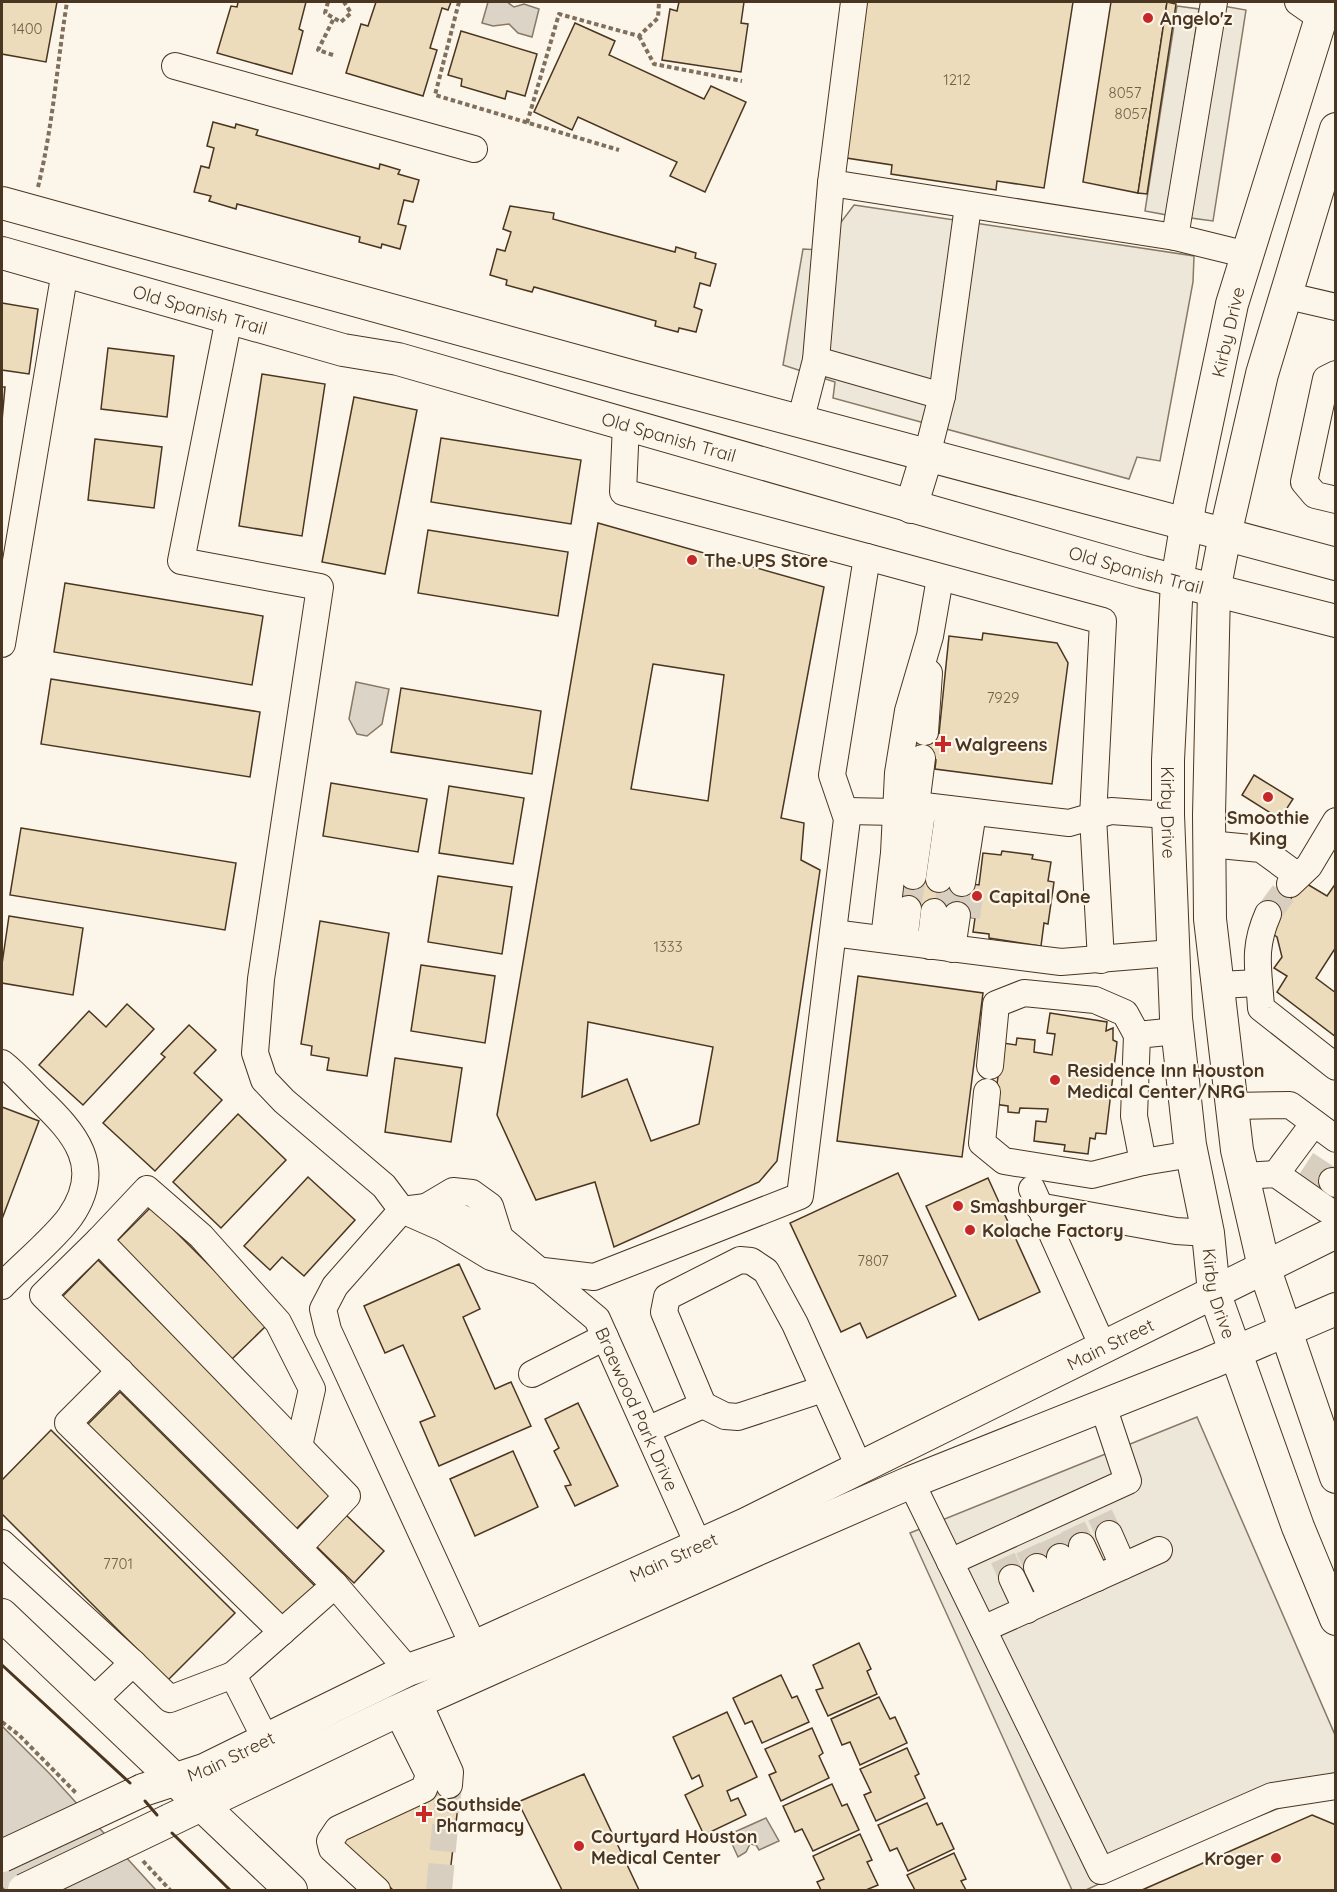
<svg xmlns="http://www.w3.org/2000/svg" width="1337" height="1892" font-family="Quicksand,sans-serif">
	<rect width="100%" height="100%" fill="#fbf6e9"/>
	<g fill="#ede7d9" stroke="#887966" stroke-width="1.5">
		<polygon points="1177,6 1199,9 1167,215 1145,211"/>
		<polygon points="1223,6 1246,10 1213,221 1191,218"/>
		<polygon points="854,205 1194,256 1193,282 1160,461 1137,457 1129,479 833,398 835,382 783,365 803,249 820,250"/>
		<polygon points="1197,1417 1335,1735 1335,1786 1163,1854 1086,1890 1072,1890 910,1533"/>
	</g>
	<g fill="#dcd4c6" stroke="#887966" stroke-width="1.5">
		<polygon points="488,2 507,2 514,7 524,4 539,9 532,37 518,33 509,24 493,26 482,23"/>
		<polygon points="356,682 389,689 382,724 367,736 357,734 349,719"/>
		<polygon points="2,1726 49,1773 156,1890 5,1890 2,1887"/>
		<polygon points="766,1818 779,1841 759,1850 756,1845 750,1844 746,1852 738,1857 728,1835"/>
	</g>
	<g fill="#ecdcbc" stroke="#4a3520" stroke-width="1.5" fill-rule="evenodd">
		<polygon points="2,2 57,2 46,62 2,54"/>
		<polygon points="238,2 306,2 299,29 303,31 292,74 217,53 231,6 237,7"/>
		<polygon points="376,2 451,2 448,10 442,8 430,48 437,50 423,96 346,73 361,24 368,26"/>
		<polygon points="679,2 744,2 741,23 748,24 741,72 662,60 670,9 677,11"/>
		<polygon points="864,2 1073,2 1044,188 997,181 996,190 891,174 892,165 840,157"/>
		<polygon points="1111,2 1167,2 1138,193 1083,182"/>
		<polygon points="1167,2 1176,4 1147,194 1138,193"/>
		<polygon points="575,23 615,41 609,55 704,99 711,86 746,102 705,192 670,176 677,162 578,117 572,130 534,112"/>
		<polygon points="461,31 537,54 525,96 507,91 505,99 461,86 462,79 448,75"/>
		<polygon points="213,122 235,128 236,124 258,130 256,135 379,169 380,164 400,170 398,174 419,180 413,202 404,200 398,224 406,226 400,249 382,244 381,248 359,242 360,237 237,204 236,209 209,201 211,196 194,192 201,166 209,168 214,148 207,146"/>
		<polygon points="510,206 554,213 553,219 675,252 676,247 696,253 695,258 716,264 710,286 700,283 694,307 702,310 696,332 679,328 678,332 655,326 656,321 534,287 532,292 506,285 507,280 490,275 497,249 505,251 511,232 503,229"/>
		<polygon points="2,303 38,309 29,374 2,370"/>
		<polygon points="108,348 174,356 167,417 101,409"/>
		<polygon points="262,374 325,384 302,536 239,526"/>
		<polygon points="2,387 5,387 2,421"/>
		<polygon points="354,397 417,410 385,574 322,562"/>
		<polygon points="441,438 581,460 571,524 431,502"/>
		<polygon points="95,439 162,447 154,508 88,500"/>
		<path d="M 598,523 L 824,587 L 781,818 L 804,823 L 801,860 L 820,870 L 777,1161 L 759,1182 L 614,1247 L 595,1182 L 536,1200 L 497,1115 ZM 653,664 L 724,675 L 708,801 L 631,789 ZM 588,1022 L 713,1047 L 699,1124 L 651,1141 L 627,1079 L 582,1097 Z"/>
		<polygon points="428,530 568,552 558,616 418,593"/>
		<polygon points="65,583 263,616 252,685 54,652"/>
		<polygon points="983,633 1057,643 1068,663 1052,784 935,769 936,760 914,757 917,731 939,734 949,636 982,640"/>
		<polygon points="51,679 260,712 250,777 41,744"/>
		<polygon points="401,688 541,711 532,774 391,752"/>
		<polygon points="1254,775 1293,799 1280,819 1242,795"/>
		<polygon points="331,783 427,799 418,852 323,836"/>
		<polygon points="449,786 524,798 513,864 439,853"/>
		<polygon points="21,828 236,863 225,930 10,895"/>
		<polygon points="1002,851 1033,855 1032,859 1051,862 1048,881 1054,882 1048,924 1044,923 1041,946 989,938 989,934 973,932 975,918 900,908 904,875 979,885 983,853 1001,855"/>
		<polygon points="438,876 512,887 502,954 428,942"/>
		<polygon points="1302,881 1327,896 1336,883 1336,947 1316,978 1336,993 1336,1037 1277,992 1287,976 1274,968 1282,957 1277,937 1270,932"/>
		<polygon points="9,916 83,928 73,995 2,983 2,964"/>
		<polygon points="320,921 389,933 367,1076 327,1070 329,1058 311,1055 312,1046 301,1044"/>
		<polygon points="421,965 495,976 485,1043 411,1031"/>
		<polygon points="858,976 983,993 962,1157 837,1141"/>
		<polygon points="127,1004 154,1029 83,1105 39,1065 89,1011 106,1027"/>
		<polygon points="1050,1013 1107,1022 1106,1031 1113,1028 1113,1040 1117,1042 1106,1134 1096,1133 1095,1139 1090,1138 1088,1154 1064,1151 1065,1145 1034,1141 1036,1121 1046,1122 1048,1109 1020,1108 1019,1113 1008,1112 1008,1106 994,1104 1003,1043 1016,1045 1017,1038 1035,1040 1034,1052 1052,1055 1055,1034 1047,1033"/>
		<polygon points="189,1025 216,1050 194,1073 222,1100 155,1171 103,1123 165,1057 161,1054"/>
		<polygon points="395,1058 462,1068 451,1142 385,1132"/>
		<polygon points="2,1107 39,1121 2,1219"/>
		<polygon points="238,1114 286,1160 221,1228 173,1182"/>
		<polygon points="898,1173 956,1296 867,1338 860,1323 841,1332 790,1223"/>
		<polygon points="308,1177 355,1220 304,1276 282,1257 270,1270 244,1246"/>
		<polygon points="988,1178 1040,1292 979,1320 926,1206"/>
		<polygon points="151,1207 268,1324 231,1360 114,1244"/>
		<polygon points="98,1260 332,1493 295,1530 61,1298"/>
		<polygon points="459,1264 480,1309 463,1317 495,1389 511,1382 531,1426 439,1466 420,1422 435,1416 403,1345 385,1353 364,1306"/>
		<polygon points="120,1392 316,1587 279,1624 83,1429"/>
		<polygon points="578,1403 618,1486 575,1506 565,1486 571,1485 554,1451 559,1448 545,1419"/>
		<polygon points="51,1430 235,1613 168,1680 2,1514 2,1480"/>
		<polygon points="513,1451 538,1507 475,1536 450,1479"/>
		<polygon points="346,1515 384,1551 354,1583 316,1546"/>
		<polygon points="859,1643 871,1669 867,1671 877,1694 828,1716 816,1690 823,1688 813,1665"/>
		<polygon points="781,1675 792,1698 797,1696 809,1722 762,1743 752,1721 745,1724 733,1698"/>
		<polygon points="879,1697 890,1719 895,1717 907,1743 860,1765 850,1742 842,1745 831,1719"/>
		<polygon points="727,1712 757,1777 727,1791 731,1801 738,1798 746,1815 704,1835 685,1795 703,1786 699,1775 692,1779 673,1737"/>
		<polygon points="812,1728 823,1753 819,1756 829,1778 781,1801 769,1775 776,1772 765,1749"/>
		<polygon points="907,1748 919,1774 915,1776 925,1798 876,1821 864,1795 871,1792 860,1769"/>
		<polygon points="584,1774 639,1890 562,1890 518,1802"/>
		<polygon points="453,1784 460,1789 448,1890 393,1890 340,1839"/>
		<polygon points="832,1784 842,1806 847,1804 859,1830 813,1851 802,1829 795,1832 783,1806"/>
		<polygon points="927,1803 937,1825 942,1823 954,1849 908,1871 897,1848 890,1851 878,1825"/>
		<polygon points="1312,1815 1336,1825 1336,1890 1142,1890"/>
		<polygon points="860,1834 872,1860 867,1862 878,1885 866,1890 821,1890 817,1882 824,1879 813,1856"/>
		<polygon points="954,1853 966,1879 961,1881 966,1890 915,1890 907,1875"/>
	</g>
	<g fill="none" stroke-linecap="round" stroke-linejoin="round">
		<g stroke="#d8cfc1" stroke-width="26" stroke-dasharray="26 13" stroke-linecap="butt">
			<polyline points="908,909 913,876"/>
			<polyline points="946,914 951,881"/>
			<polyline points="1268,914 1290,884"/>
			<polyline points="967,917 972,884"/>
			<polyline points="1306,1164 1332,1181"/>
			<polyline points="1100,1515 1109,1534"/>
			<polyline points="1073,1527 1082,1546"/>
			<polyline points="1051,1538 1060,1557"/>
			<polyline points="1028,1548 1037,1567"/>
			<polyline points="1003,1558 1012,1578"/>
			<polyline points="439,1890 449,1785"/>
		</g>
		<defs>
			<g id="minor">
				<polyline points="854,2 831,183 816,360 942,396"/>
				<polyline points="1298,2 1321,18"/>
				<polyline points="175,66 474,149"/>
				<polyline points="831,183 1175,237 1248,255"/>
				<polyline points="1175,237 1214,2"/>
				<polyline points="1284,295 1336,307"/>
				<polyline points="229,318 181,561 320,587 261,979 255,1053 264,1080 284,1101 384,1186 402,1210 443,1228 491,1257 535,1270 594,1277 800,1196 847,819 832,775 867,557 623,492 626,424"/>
				<polyline points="1336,374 1326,379 1304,482 1315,495 1336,500"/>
				<polyline points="800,422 816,360"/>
				<polyline points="927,455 942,396 968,206"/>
				<polyline points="867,557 1103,621 1093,817 1101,960"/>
				<polyline points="2,644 65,271"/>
				<polyline points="925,732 929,673"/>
				<polyline points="916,805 922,758"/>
				<polyline points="847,811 896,812 916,805 1069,823 1111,811 1168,815"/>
				<polyline points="1209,844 1261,849 1298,876"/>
				<polyline points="913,876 923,806"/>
				<polyline points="939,879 949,809"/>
				<polyline points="962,883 973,812"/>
				<polyline points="1290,884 1309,866 1336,821"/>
				<path d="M 1268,914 C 1252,950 1259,970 1261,1008 L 1336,1067"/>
				<polyline points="833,933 1061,962 1172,953"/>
				<polyline points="884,939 894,853 898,773 908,711 930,636 940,578"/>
				<polyline points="904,942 908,909"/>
				<polyline points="930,946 934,912"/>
				<polyline points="952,949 957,915"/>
				<polyline points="1218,985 1259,983"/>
				<polyline points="1177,1031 1137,1035 1134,1116 1143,1162 1192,1154"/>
				<path d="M 2,1063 C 15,1073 26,1086 38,1098 C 75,1133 105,1167 70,1217 C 55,1238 21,1266 2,1286"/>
				<polyline points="990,1066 996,1004 1024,993 1095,1000 1125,1013 1137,1035"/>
				<polyline points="987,1092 982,1143 1004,1161 1092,1175 1143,1162"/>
				<polyline points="1232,1106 1290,1105 1336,1139"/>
				<polyline points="1276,1174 1314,1123"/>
				<polyline points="1243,1176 1276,1174 1326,1209"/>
				<polyline points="1332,1181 1336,1184"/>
				<polyline points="1032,1189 1103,1347"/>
				<polyline points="1038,1206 1176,1231 1208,1233"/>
				<polyline points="426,1207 453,1191 472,1193 490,1206 500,1238"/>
				<polyline points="99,1240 147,1189 201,1236 278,1322 312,1389 299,1446"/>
				<polyline points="120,1371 68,1423 282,1632"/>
				<polyline points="532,1374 605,1337"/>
				<polyline points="703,1405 725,1416 738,1417 823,1389"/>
				<polyline points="647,1430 703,1405 664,1312 667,1297 740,1260 751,1261 766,1271 795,1324 859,1467"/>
				<polyline points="911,1482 1101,1871 1272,1796 1336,1786"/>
				<polyline points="1109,1534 1123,1566"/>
				<polyline points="2,1543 133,1663 94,1700"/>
				<polyline points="1082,1546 1097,1578"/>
				<polyline points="298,1548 347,1496 99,1240 43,1295 335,1585"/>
				<polyline points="1060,1557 1074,1588"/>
				<polyline points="950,1562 1128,1481 1103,1406"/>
				<polyline points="1037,1567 1052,1598"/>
				<polyline points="1012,1578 1027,1610"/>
				<polyline points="983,1629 1159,1550"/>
				<path id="s1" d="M 474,1647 L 328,1330 L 323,1309 L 335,1286 L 402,1210 L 426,1207 L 448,1212 L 492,1231 L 597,1319 L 706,1562"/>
				<polyline points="133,1663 170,1699 233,1675 266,1740"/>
				<polyline points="233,1675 335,1585 408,1670"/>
				<polyline points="418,1701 450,1772 449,1785"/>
				<polyline points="377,1890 332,1849 330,1841 338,1829 424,1789 429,1775 397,1711"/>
			</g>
			<g id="major">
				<path id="s2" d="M 1330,2 L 1321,18 L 1232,304 L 1190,503 L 1177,581 L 1168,760 L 1168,815 L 1176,1018 L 1190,1145 L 1208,1233 L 1214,1292 L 1298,1527 L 1336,1619"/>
				<polyline points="1336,129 1262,374 1225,535 1214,591 1209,815 1210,919 1237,1150 1264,1267 1336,1477"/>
				<polyline points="2,203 634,377 1336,564"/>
				<path id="s3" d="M 2,253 L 343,350 L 398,359 L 1142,572 L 1336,621"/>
				<polyline points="911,507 927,455"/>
				<polyline points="2,1615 291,1890"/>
				<path id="s4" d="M 143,1790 L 204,1770 L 408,1670 L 474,1647 L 746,1524 L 1336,1232"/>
				<polyline points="170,1820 397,1711 758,1549 911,1482 1210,1363 1336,1309"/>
			</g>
		</defs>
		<use href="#minor" stroke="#4a3520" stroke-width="28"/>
		<use href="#major" stroke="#4a3520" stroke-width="34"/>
		<g stroke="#7f6f5c" stroke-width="4" stroke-dasharray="4.5 3" stroke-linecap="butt">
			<polyline points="328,2 325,13 341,22 351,13 344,2"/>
			<polyline points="459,2 435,95 619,150"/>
			<polyline points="639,36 654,64 742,81"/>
			<polyline points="333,55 318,50 334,18"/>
			<polyline points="527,123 559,14 639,36 658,18 659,2"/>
			<path d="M 38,187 C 53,126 57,64 67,2"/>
			<polyline points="2,1722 19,1735 77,1794"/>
			<polyline points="143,1861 170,1890"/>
		</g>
		<use href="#minor" stroke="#fbf6e9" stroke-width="26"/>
		<use href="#major" stroke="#fbf6e9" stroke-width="32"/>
		<defs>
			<g id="major-bridge">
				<polyline points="2,1856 143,1790"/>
				<polyline points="24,1890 170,1820"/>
			</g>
		</defs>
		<use href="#major-bridge" stroke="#4a3520" stroke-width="34" stroke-linecap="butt"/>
		<use href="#major-bridge" stroke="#fbf6e9" stroke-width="32"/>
		<g stroke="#4a3520" stroke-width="3">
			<polyline points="2,1665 130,1783"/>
			<polyline points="145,1801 157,1815"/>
			<polyline points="172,1833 230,1890"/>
		</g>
	</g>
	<g fill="#c62828" stroke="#fbf6e9" stroke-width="2">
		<circle cx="1148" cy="18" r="6"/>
		<circle cx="692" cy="560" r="6"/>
		<path d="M940 735h6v6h6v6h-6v6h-6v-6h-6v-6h6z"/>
		<circle cx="1268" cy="797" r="6"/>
		<circle cx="977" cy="896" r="6"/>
		<circle cx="1055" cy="1080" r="6"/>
		<circle cx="958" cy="1206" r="6"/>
		<circle cx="970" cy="1230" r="6"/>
		<path d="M421 1805h6v6h6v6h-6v6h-6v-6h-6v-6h6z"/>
		<circle cx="579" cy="1846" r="6"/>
		<circle cx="1276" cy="1858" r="6"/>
	</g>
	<g text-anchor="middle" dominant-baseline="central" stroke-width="4.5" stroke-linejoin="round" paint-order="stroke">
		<g font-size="15" fill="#725f47">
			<text x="27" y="28">1400</text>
			<text x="957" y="79">1212</text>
			<text x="1125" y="92">8057</text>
			<text x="1131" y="113">8057</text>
			<text x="1003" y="697">7929</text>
			<text x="668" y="946">1333</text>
			<text x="873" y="1260">7807</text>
			<text x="118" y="1563">7701</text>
		</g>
		<g font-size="18" font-weight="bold" fill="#4a3520" stroke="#fbf6e9" text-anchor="start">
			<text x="1160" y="18">Angelo'z</text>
			<text x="704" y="560">The UPS Store</text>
			<text x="955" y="744">Walgreens</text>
			<text x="1268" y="817" text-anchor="middle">Smoothie<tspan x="1268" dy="21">King</tspan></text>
			<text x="989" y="896">Capital One</text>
			<text x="1067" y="1070">Residence Inn Houston<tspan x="1067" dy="21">Medical Center/NRG</tspan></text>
			<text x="970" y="1206">Smashburger</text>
			<text x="982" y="1230">Kolache Factory</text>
			<text x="436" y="1804">Southside<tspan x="436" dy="21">Pharmacy</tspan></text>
			<text x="591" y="1836">Courtyard Houston<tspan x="591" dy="21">Medical Center</tspan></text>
			<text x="1264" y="1858" text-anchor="end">Kroger</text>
		</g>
		<g font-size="18" fill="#4a3520" stroke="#fbf6e9">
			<text stroke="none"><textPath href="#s3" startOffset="206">Old Spanish Trail</textPath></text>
			<text transform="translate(1228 332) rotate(-77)">Kirby Drive</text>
			<text stroke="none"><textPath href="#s3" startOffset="692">Old Spanish Trail</textPath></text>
			<text stroke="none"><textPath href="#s3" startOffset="1178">Old Spanish Trail</textPath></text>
			<text stroke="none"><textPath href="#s2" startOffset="832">Kirby Drive</textPath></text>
			<text stroke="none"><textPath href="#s2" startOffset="1317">Kirby Drive</textPath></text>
			<text stroke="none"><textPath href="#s4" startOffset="1066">Main Street</textPath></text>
			<text stroke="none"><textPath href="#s1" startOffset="828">Braewood Park Drive</textPath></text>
			<text stroke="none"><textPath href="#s4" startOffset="580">Main Street</textPath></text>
			<text stroke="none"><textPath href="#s4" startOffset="94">Main Street</textPath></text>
		</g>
	</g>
	<rect width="1337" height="1892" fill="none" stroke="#4a3520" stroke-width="6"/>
</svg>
